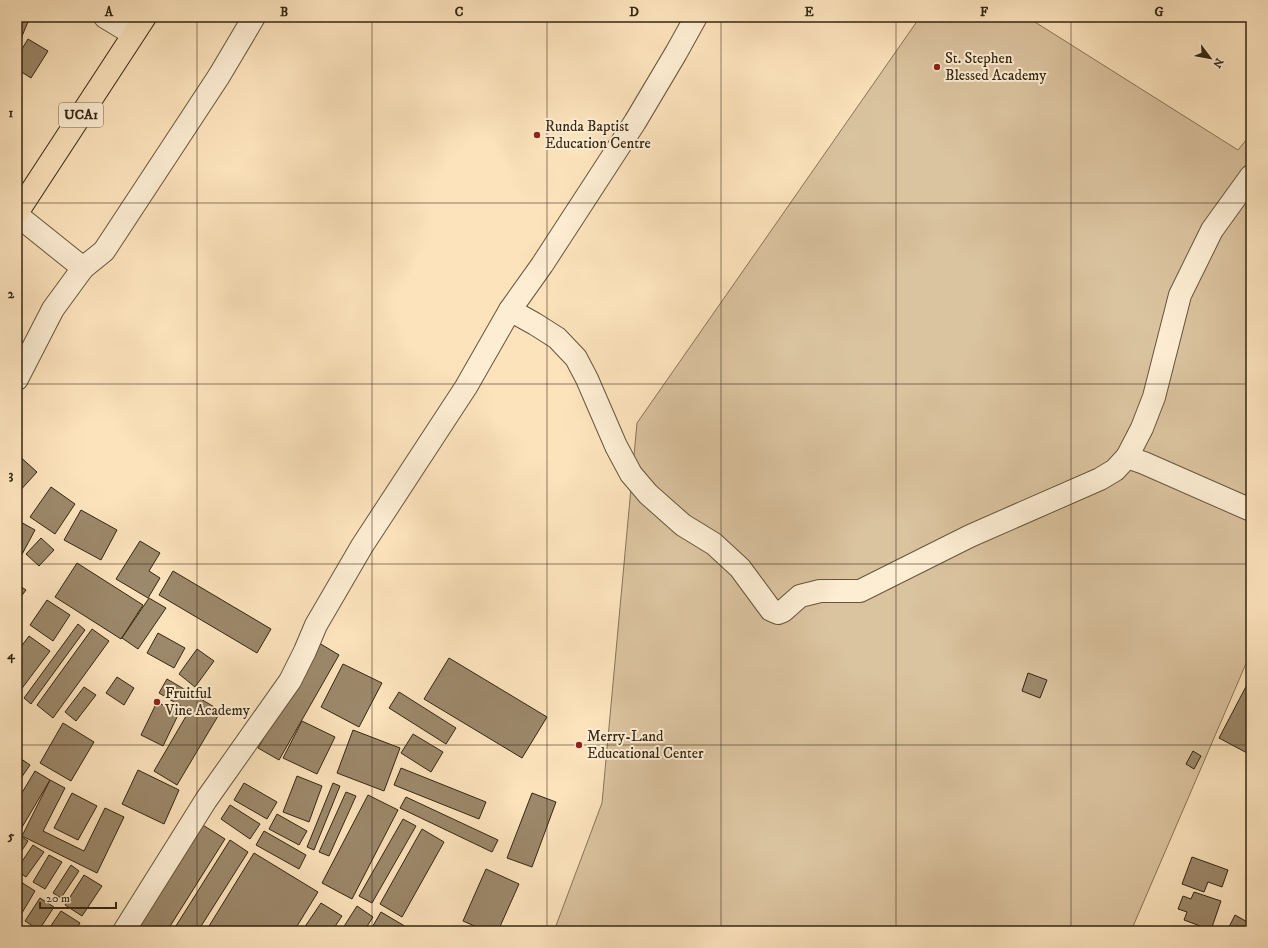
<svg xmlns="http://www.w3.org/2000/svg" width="1268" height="948" font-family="'IM FELL DW Pica',serif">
	<rect width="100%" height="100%" fill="#fce3bc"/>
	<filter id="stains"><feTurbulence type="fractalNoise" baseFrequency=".005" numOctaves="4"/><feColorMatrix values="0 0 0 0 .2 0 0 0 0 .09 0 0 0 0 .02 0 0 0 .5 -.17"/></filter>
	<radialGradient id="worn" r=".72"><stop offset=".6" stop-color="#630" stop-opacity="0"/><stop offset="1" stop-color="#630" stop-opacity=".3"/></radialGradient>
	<polygon fill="#dac39f" stroke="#877458" points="920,17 1027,17 1238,150 1251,134 1251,652 1131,931 554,931 602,803 637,423"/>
	<g fill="#9c886a" stroke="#342612">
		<polygon points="17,17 30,17 17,48"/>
		<polygon points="28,39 48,51 31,78 17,69 17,57"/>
		<polygon points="17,454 37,472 17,494"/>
		<polygon points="51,487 75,504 55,534 30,517"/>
		<polygon points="81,510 117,530 101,560 64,540"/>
		<polygon points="17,520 35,530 19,560 17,559"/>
		<polygon points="41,538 54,550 39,566 26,554"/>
		<polygon points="140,541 160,553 149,571 160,578 148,598 116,579"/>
		<polygon points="77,563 143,605 121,639 55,597"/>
		<polygon points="173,571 271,629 257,653 159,595"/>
		<polygon points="17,584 26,590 17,602"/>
		<polygon points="149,598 166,608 138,649 122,638"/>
		<polygon points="47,600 70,615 53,641 30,625"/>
		<polygon points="78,624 85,630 31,704 24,698"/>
		<polygon points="92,629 109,641 53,718 37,705"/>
		<polygon points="158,633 185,648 174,668 147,653"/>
		<polygon points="29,636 50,651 17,695 17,652"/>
		<polygon points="319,643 339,655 279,760 258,748"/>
		<polygon points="197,649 214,661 195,687 179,674"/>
		<polygon points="449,658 547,717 522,758 424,699"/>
		<polygon points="343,664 382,683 359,727 321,707"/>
		<polygon points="1028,673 1047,680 1040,698 1022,691"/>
		<polygon points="117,677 134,688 124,705 106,693"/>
		<polygon points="1251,677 1251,744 1247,753 1219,738"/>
		<polygon points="167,679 221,711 177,785 154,771 189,711 159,693"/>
		<polygon points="84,687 96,695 76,721 65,712"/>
		<polygon points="399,692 456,728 446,744 389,708"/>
		<polygon points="157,702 179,713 163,746 141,735"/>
		<polygon points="302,721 335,737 317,774 283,758"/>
		<polygon points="63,723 94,742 71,781 40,763"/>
		<polygon points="353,730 400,748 384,791 337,773"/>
		<polygon points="413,734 443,752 431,772 401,753"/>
		<polygon points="1193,751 1201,756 1194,769 1186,764"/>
		<polygon points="17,756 30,765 17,784"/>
		<polygon points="401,768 486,802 479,819 394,785"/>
		<polygon points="138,770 179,790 164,824 122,804"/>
		<polygon points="35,771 50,780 18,834 17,801"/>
		<polygon points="297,776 322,786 309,822 283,812"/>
		<polygon points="50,780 65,788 43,831 84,851 105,808 124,817 97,873 22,836"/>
		<polygon points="244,783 277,802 267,819 234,800"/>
		<polygon points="333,783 340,786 314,850 307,847"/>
		<polygon points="346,792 356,796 329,856 319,852"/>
		<polygon points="72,793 97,806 78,840 54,828"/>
		<polygon points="532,793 556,802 532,867 507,858"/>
		<polygon points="368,795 398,810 352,899 322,883"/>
		<polygon points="406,797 498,840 492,852 400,808"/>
		<polygon points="230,805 260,824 250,839 221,819"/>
		<polygon points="277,814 307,831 299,845 269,829"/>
		<polygon points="403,819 416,826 372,903 359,896"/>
		<polygon points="198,822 225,839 167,931 143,931 133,924"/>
		<polygon points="422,829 444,842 402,917 380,904"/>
		<polygon points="264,831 306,855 299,869 256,845"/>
		<polygon points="19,835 28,841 17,858 17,837"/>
		<polygon points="230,840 248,852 198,931 177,931 174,929"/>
		<polygon points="33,845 44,852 26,877 17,871 17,869"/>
		<polygon points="254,853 318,892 294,931 206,931"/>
		<polygon points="49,855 62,862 45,889 33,882"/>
		<polygon points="1192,857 1228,870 1222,887 1208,882 1204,892 1182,884"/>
		<polygon points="71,865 79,871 61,898 53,893"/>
		<polygon points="486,869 519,884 498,931 486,931 463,921"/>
		<polygon points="84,875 102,886 82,916 65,905"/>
		<polygon points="21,882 35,891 19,918 17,917 17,888"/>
		<polygon points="1194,892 1221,901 1211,930 1184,920 1187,912 1178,909 1183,896 1191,899"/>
		<polygon points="40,898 54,907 39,930 25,921"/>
		<polygon points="321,903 342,916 332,931 302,931"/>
		<polygon points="357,906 373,917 364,931 341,931"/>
		<polygon points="61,911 80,923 75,931 48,930"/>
		<polygon points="381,912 413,931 370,931"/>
		<polygon points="1235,915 1251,924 1247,931 1227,931"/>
	</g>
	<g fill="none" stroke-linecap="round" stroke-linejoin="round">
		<defs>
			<g id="minor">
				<polyline points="105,17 133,34"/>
				<polyline points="17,215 83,268"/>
				<polyline points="510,310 535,324 557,338 576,358 587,379 616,446 631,474 648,494 683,525 714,544 740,568 771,610 778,613 783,611 800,596 820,591 860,591 970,536 1100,479 1115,470 1127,457 1142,428 1154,397 1180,295 1212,230 1251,176"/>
				<polyline points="17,379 53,309 83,268 104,251 219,76 254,17"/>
				<polyline points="1127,457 1144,463 1251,510"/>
				<polyline points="124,931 206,800 290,681 305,651 316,625 362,546 466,387 510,310 542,265 635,122 676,53 696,17"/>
			</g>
			<polyline id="major" points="17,213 145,17"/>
		</defs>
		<use href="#minor" stroke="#66553c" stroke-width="24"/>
		<use href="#major" stroke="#342612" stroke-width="24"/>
		<use href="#minor" stroke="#fdedd3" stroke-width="22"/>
		<use href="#major" stroke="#fce3bc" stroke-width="22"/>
	</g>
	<path fill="none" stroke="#342612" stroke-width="1" stroke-opacity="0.55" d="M 197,17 L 197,931M 372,17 L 372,931M 547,17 L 547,931M 721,17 L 721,931M 896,17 L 896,931M 1071,17 L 1071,931M 17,203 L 1251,203M 17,384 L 1251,384M 17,564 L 1251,564M 17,745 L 1251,745"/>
	<g fill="#8f2418" stroke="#fdedd3" stroke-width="1.5">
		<circle cx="937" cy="67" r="4"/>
		<circle cx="537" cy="135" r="4"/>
		<circle cx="157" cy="702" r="4"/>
		<circle cx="579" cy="745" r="4"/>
	</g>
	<g text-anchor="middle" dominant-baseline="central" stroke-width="4" stroke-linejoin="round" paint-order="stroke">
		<rect fill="#fdedd3" stroke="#70624c" stroke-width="1" x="59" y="103" width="44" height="24" rx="3"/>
		<g font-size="14" font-weight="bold" fill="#342612">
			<text x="81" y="115">UCA1</text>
		</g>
		<g font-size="15" fill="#342612" stroke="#fdedd3" text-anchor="start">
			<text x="945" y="58">St. Stephen<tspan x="945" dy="17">Blessed Academy</tspan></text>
			<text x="545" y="126">Runda Baptist<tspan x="545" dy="17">Education Centre</tspan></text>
			<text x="165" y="693">Fruitful<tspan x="165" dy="17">Vine Academy</tspan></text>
			<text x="587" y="736">Merry-Land<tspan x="587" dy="17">Educational Center</tspan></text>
		</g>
	</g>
	<rect width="1268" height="948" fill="none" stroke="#fce3bc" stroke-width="44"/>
	<g transform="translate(1210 58) rotate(122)" stroke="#fdedd3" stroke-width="3" paint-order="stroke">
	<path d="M0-3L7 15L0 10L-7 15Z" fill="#342612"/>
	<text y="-6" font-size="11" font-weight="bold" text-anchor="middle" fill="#342612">N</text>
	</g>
	<path d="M40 902v6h76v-6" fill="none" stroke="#342612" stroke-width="2"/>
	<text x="46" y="902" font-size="12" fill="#342612" stroke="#fdedd3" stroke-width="3" paint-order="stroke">20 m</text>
	<rect x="22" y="22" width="1224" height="904" fill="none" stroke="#342612" stroke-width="1.5"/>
	<g font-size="13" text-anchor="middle" font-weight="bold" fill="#342612">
		<text x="109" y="16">A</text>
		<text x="284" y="16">B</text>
		<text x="459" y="16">C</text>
		<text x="634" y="16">D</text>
		<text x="809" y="16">E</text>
		<text x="984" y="16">F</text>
		<text x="1159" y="16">G</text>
		<text x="11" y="117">1</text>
		<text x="11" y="298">2</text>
		<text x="11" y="479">3</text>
		<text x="11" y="659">4</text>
		<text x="11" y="840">5</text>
	</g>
	<rect width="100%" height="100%" filter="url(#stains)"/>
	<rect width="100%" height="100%" fill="url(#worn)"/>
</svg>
